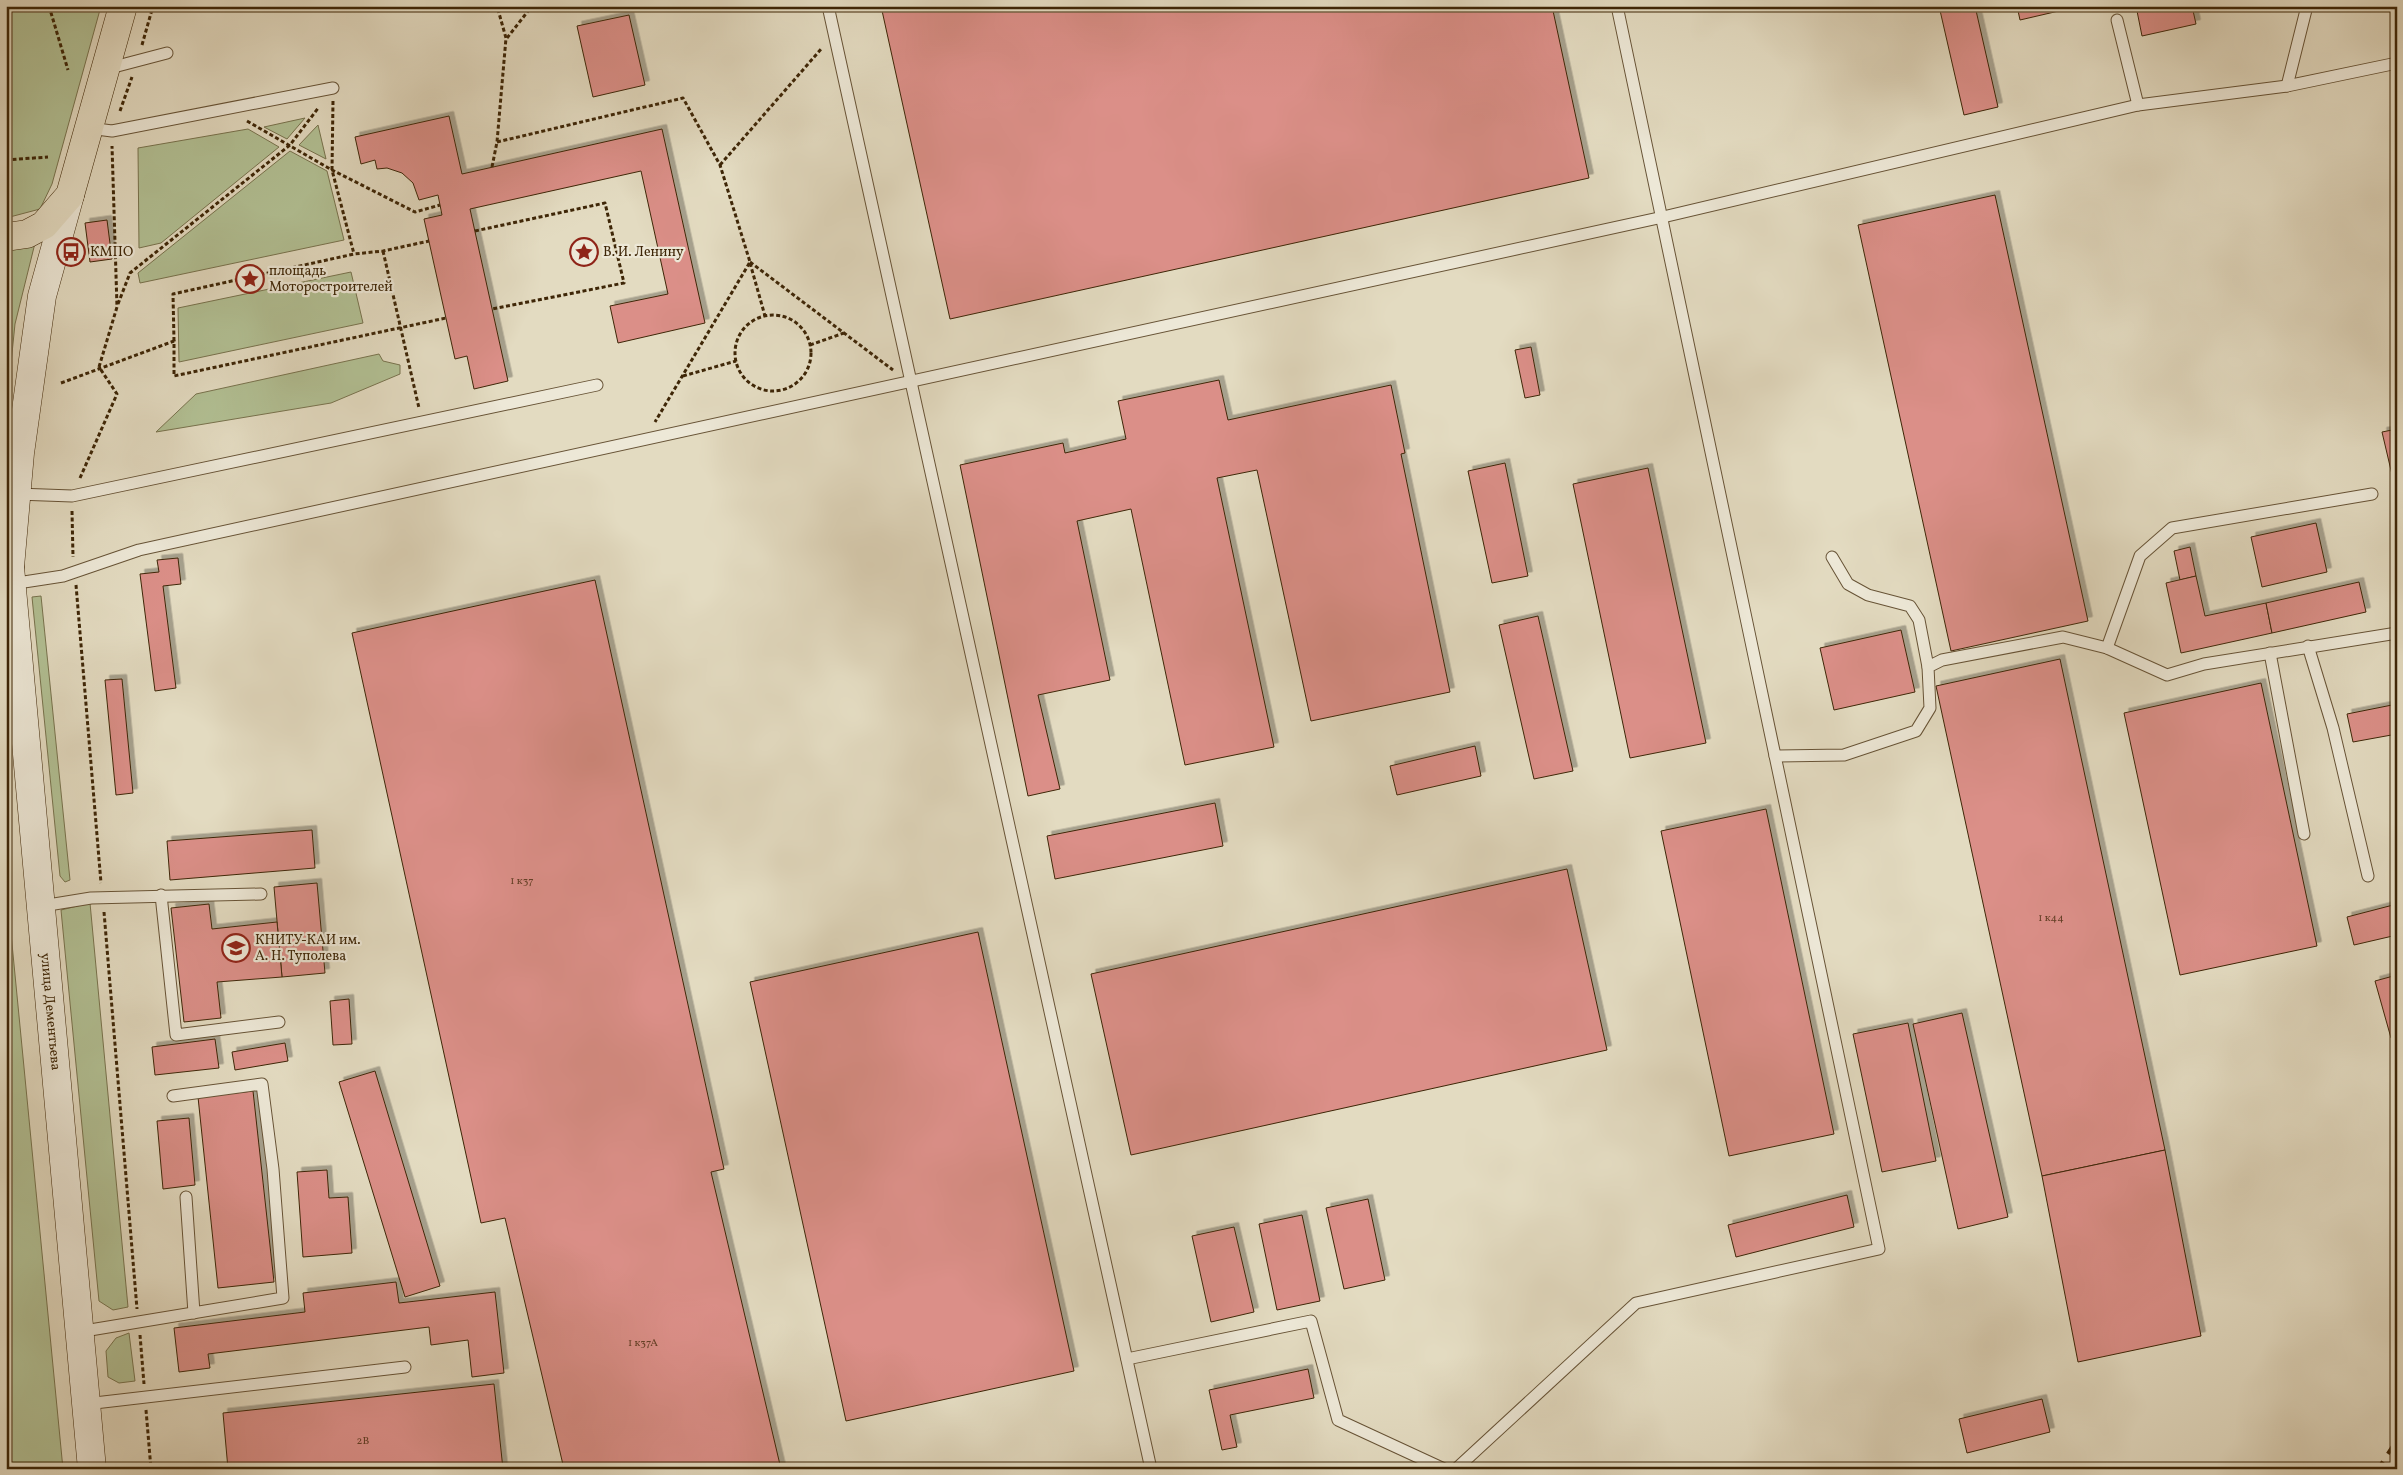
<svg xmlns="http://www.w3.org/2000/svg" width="2403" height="1475" font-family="Vollkorn,serif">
	<defs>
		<filter id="shadow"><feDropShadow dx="4.5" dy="-4.5" stdDeviation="0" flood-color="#0004"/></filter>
	</defs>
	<rect width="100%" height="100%" fill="#e3dbc1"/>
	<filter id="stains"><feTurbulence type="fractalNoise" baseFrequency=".004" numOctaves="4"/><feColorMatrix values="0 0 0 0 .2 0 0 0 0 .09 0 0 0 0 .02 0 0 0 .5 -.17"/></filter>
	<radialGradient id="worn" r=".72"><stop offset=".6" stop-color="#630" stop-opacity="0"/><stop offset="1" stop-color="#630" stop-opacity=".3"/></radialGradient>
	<g fill="#b2c094" stroke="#78734e">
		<polygon points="6,6 101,6 52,184 40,209 6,218"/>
		<polygon points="305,118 287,139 264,127"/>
		<polygon points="318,125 326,159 299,145"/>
		<polygon points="248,129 279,147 161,243 139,248 138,148"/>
		<polygon points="290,151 327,171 344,240 140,283 138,273"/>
		<polygon points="36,239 15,324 6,412 6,251 26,247"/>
		<polygon points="351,272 363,323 179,362 178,308"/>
		<polygon points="379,354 383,361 400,365 400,374 331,403 156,432 196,394"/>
		<polygon points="41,596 70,880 65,882 60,876 32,597"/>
		<polygon points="6,882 63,1469 6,1469"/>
		<polygon points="90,903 128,1307 113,1310 99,1301 61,910"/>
		<polygon points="129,1333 135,1381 119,1383 108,1377 106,1351 116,1338"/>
	</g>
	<g fill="#db8f88" stroke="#3e2607" filter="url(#shadow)">
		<polygon points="881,6 1552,6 1589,178 950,319"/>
		<polygon points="1939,6 1975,6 1998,107 1964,115"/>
		<polygon points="2017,6 2076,6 2076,7 2020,20"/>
		<polygon points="2136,6 2192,6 2196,24 2142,36"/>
		<polygon points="629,15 645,85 593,97 577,26"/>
		<polygon points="449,116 462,174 662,129 705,323 618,343 610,306 668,294 641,171 470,209 508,381 474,389 467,356 455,359 424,219 442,215 438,195 419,200 413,183 402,173 387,168 377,169 375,160 361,164 355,137"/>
		<polygon points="1995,195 2088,621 1951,651 1858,225"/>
		<polygon points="107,220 112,259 90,262 85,223"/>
		<polygon points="1531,347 1540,395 1525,398 1515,350"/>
		<polygon points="1219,380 1228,420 1391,385 1405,453 1401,454 1450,692 1311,721 1257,470 1217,478 1274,747 1185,765 1131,509 1077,521 1110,680 1038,695 1060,789 1028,796 960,465 1063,443 1065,453 1126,439 1118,401"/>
		<polygon points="2397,429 2397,496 2382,432"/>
		<polygon points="1505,463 1528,576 1492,583 1468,471"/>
		<polygon points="1648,468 1706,743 1630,758 1573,484"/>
		<polygon points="2316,523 2327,572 2262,587 2251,537"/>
		<polygon points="2190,547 2196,576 2180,580 2174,551"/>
		<polygon points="178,558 181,584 163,586 176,688 155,691 140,574 159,572 157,560"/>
		<polygon points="2196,576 2205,616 2266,603 2272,633 2181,653 2166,583"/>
		<polygon points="595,580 724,1169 711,1172 781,1469 564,1469 505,1218 481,1223 352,633"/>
		<polygon points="2359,582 2366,612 2272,633 2266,603"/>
		<polygon points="1538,616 1573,771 1534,779 1499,625"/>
		<polygon points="1901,630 1915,692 1834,710 1820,648"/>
		<polygon points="2060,659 2165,1150 2042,1176 1936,686"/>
		<polygon points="122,679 133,793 116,795 105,680"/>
		<polygon points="2261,683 2317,946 2180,975 2124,713"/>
		<polygon points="2397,704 2397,734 2353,742 2347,714"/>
		<polygon points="1475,746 1481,776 1397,795 1390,766"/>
		<polygon points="1215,803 1223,846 1055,879 1047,836"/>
		<polygon points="1766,809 1834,1134 1729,1156 1661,831"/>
		<polygon points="312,830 315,868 170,880 167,841"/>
		<polygon points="1567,869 1607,1050 1131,1155 1091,974"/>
		<polygon points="317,883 325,973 282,977 274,887"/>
		<polygon points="209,904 212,929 277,922 282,977 217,982 221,1018 184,1022 171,908"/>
		<polygon points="2397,904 2397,935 2354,945 2347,917"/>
		<polygon points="978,932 1074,1371 846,1421 750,982"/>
		<polygon points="2397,975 2397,1037 2391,1038 2375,981"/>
		<polygon points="349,999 352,1044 333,1045 330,1001"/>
		<polygon points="1962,1013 2008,1217 1958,1229 1913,1024"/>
		<polygon points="1908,1023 1936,1161 1882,1172 1853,1034"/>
		<polygon points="215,1039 219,1068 155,1075 152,1047"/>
		<polygon points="285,1043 288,1061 235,1070 232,1052"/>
		<polygon points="375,1071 440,1286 405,1297 339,1082"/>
		<polygon points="253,1091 274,1282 218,1288 198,1097"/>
		<polygon points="189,1118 195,1185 163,1189 157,1121"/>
		<polygon points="2165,1150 2201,1336 2078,1362 2042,1176"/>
		<polygon points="327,1170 329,1198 348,1197 352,1253 303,1257 297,1172"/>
		<polygon points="1847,1195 1854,1227 1736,1257 1728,1225"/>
		<polygon points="1368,1199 1385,1280 1344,1289 1326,1208"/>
		<polygon points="1302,1215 1320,1301 1277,1310 1259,1224"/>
		<polygon points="1234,1227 1254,1312 1211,1322 1192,1236"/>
		<polygon points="396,1282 399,1303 495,1292 504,1373 472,1377 468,1340 431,1345 429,1327 208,1354 210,1368 179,1372 174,1328 305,1312 303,1293"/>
		<polygon points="1308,1369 1314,1398 1230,1415 1237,1447 1222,1450 1209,1390"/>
		<polygon points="494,1384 503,1469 228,1469 223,1413"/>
		<polygon points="2042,1399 2050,1432 1967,1453 1959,1419"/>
	</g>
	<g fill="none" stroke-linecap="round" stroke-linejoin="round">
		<defs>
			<g id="lane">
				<polyline points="828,6 1151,1469"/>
				<polyline points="2117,20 2138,105"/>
				<polyline points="106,69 167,53"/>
				<polyline points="2287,86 2307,6"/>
				<polyline points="89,128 112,131 333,88"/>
				<polyline points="17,494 72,496 597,385"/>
				<polyline points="1832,557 1848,584 1868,595 1910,606 1919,620 1928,667"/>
				<polyline points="11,584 63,576 139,550 1663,217 2138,105 2287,86 2397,63"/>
				<polyline points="2308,646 2333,728 2368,876"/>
				<polyline points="2107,648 2140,556 2172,528 2372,494"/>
				<polyline points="2270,653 2304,834"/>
				<polyline points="1775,756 1844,755 1916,731 1930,708 1928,667 1942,660 2063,637 2107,648 2167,675 2204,664 2397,633"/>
				<polyline points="161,895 176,1035 279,1022"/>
				<polyline points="42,906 91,898 261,894"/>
				<polyline points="186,1197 194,1313"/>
				<polyline points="78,1332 283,1298 273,1169 262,1084 173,1096"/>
				<polyline points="1127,1359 1311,1321 1338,1420 1444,1469"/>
				<polyline points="86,1404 405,1367"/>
				<path d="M 1456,1469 L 1636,1303 L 1879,1249 C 1789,835 1707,420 1617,6"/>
			</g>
			<g id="secondary">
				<path id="s1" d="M 6,554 L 10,567 L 92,1469"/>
				<polyline points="10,567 20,453 42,296 70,195"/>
			</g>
			<polyline id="primary" points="6,237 27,234 44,225 70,195 123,6"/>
		</defs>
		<use href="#lane" stroke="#675336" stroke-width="13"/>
		<use href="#secondary" stroke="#3e2607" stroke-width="29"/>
		<use href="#primary" stroke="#3e2607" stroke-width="29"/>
		<g stroke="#3e2607" stroke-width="3" stroke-dasharray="4 2.5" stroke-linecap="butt">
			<polyline points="49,6 68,70"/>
			<polyline points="507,38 532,6"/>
			<polyline points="142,45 153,6"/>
			<polyline points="333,101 332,170 354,254"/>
			<polyline points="120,111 132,77"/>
			<polyline points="247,121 332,170 415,212 440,205"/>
			<polyline points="497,142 683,98 720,165 750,262 655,422"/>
			<polyline points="6,160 48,157"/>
			<polyline points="720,165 822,48"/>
			<polyline points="492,167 497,142 506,38 497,6"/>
			<polyline points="475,231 605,203 624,283 492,309"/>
			<polyline points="383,251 419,408"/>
			<polyline points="750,262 893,370"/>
			<polyline points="750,263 765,316"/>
			<polyline points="118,304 130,273 290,145 319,107"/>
			<circle cx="773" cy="353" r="38"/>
			<polyline points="174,341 173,294 354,254 383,251 429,241"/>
			<polyline points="810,345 844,333"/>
			<polyline points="99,367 117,307 112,146"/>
			<polyline points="683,376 736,361"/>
			<polyline points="61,383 174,341 174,376 446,318"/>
			<polyline points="80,478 117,394 99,367"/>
			<polyline points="72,511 73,557"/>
			<polyline points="76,585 101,883"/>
			<polyline points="104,912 137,1309"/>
			<polyline points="140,1335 144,1384"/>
			<polyline points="146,1410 151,1469"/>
		</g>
		<use href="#lane" stroke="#ede8d7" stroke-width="11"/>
		<use href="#secondary" stroke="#ede8d7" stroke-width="28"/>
		<use href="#primary" stroke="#e3dbc1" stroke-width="28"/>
		<polyline stroke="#3e2607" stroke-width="4" stroke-dasharray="9 9" stroke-linecap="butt" points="2378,1469 2397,1440"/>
	</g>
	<defs>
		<symbol id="bus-ring" viewBox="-11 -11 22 22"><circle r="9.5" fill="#ede8d7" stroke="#8f2418" stroke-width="1.5"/><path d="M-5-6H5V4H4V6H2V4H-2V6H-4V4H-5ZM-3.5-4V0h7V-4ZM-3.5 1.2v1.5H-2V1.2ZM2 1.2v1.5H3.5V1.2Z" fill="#8f2418"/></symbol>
		<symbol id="sight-ring" viewBox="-11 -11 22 22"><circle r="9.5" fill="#ede8d7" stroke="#8f2418" stroke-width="1.5"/><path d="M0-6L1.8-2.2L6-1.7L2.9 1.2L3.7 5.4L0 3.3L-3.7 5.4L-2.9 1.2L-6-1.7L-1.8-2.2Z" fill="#8f2418"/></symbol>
		<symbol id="university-ring" viewBox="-11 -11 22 22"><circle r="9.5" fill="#ede8d7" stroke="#8f2418" stroke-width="1.5"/><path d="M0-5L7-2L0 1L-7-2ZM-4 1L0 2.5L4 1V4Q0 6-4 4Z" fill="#8f2418"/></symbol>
	</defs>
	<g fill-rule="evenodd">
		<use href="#bus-ring" x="55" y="236" width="32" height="32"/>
		<use href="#sight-ring" x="568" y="236" width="32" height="32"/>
		<use href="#sight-ring" x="234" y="263" width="32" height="32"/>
		<use href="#university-ring" x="220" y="932" width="32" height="32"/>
	</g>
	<g text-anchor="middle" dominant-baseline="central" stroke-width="4.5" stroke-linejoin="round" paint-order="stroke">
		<g font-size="11" fill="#654027">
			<text x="522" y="881">1 к37</text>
			<text x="2051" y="918">1 к44</text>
			<text x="643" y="1343">1 к37А</text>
			<text x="363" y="1441">2В</text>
		</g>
		<g font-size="14" fill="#3e2607" stroke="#ede8d7" text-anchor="start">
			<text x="90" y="252">КМПО</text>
			<text x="603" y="252">В. И. Ленину</text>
			<text x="269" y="271">площадь<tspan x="269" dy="16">Моторостроителей</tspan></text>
			<text x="255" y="940">КНИТУ-КАИ им.<tspan x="255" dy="16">А. Н. Туполева</tspan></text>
		</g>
		<g font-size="14" fill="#3e2607" stroke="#ede8d7">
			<text stroke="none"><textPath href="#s1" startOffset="460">улица Дементьева</textPath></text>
		</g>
	</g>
	<rect width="2403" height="1475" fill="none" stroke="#e3dbc1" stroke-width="25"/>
	<rect x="8" y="8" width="2388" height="1460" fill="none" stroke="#3e2607" stroke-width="2.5"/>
	<rect x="12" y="12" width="2378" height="1450" fill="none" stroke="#3e2607"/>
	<rect width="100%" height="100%" filter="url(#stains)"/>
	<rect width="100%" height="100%" fill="url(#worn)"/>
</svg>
